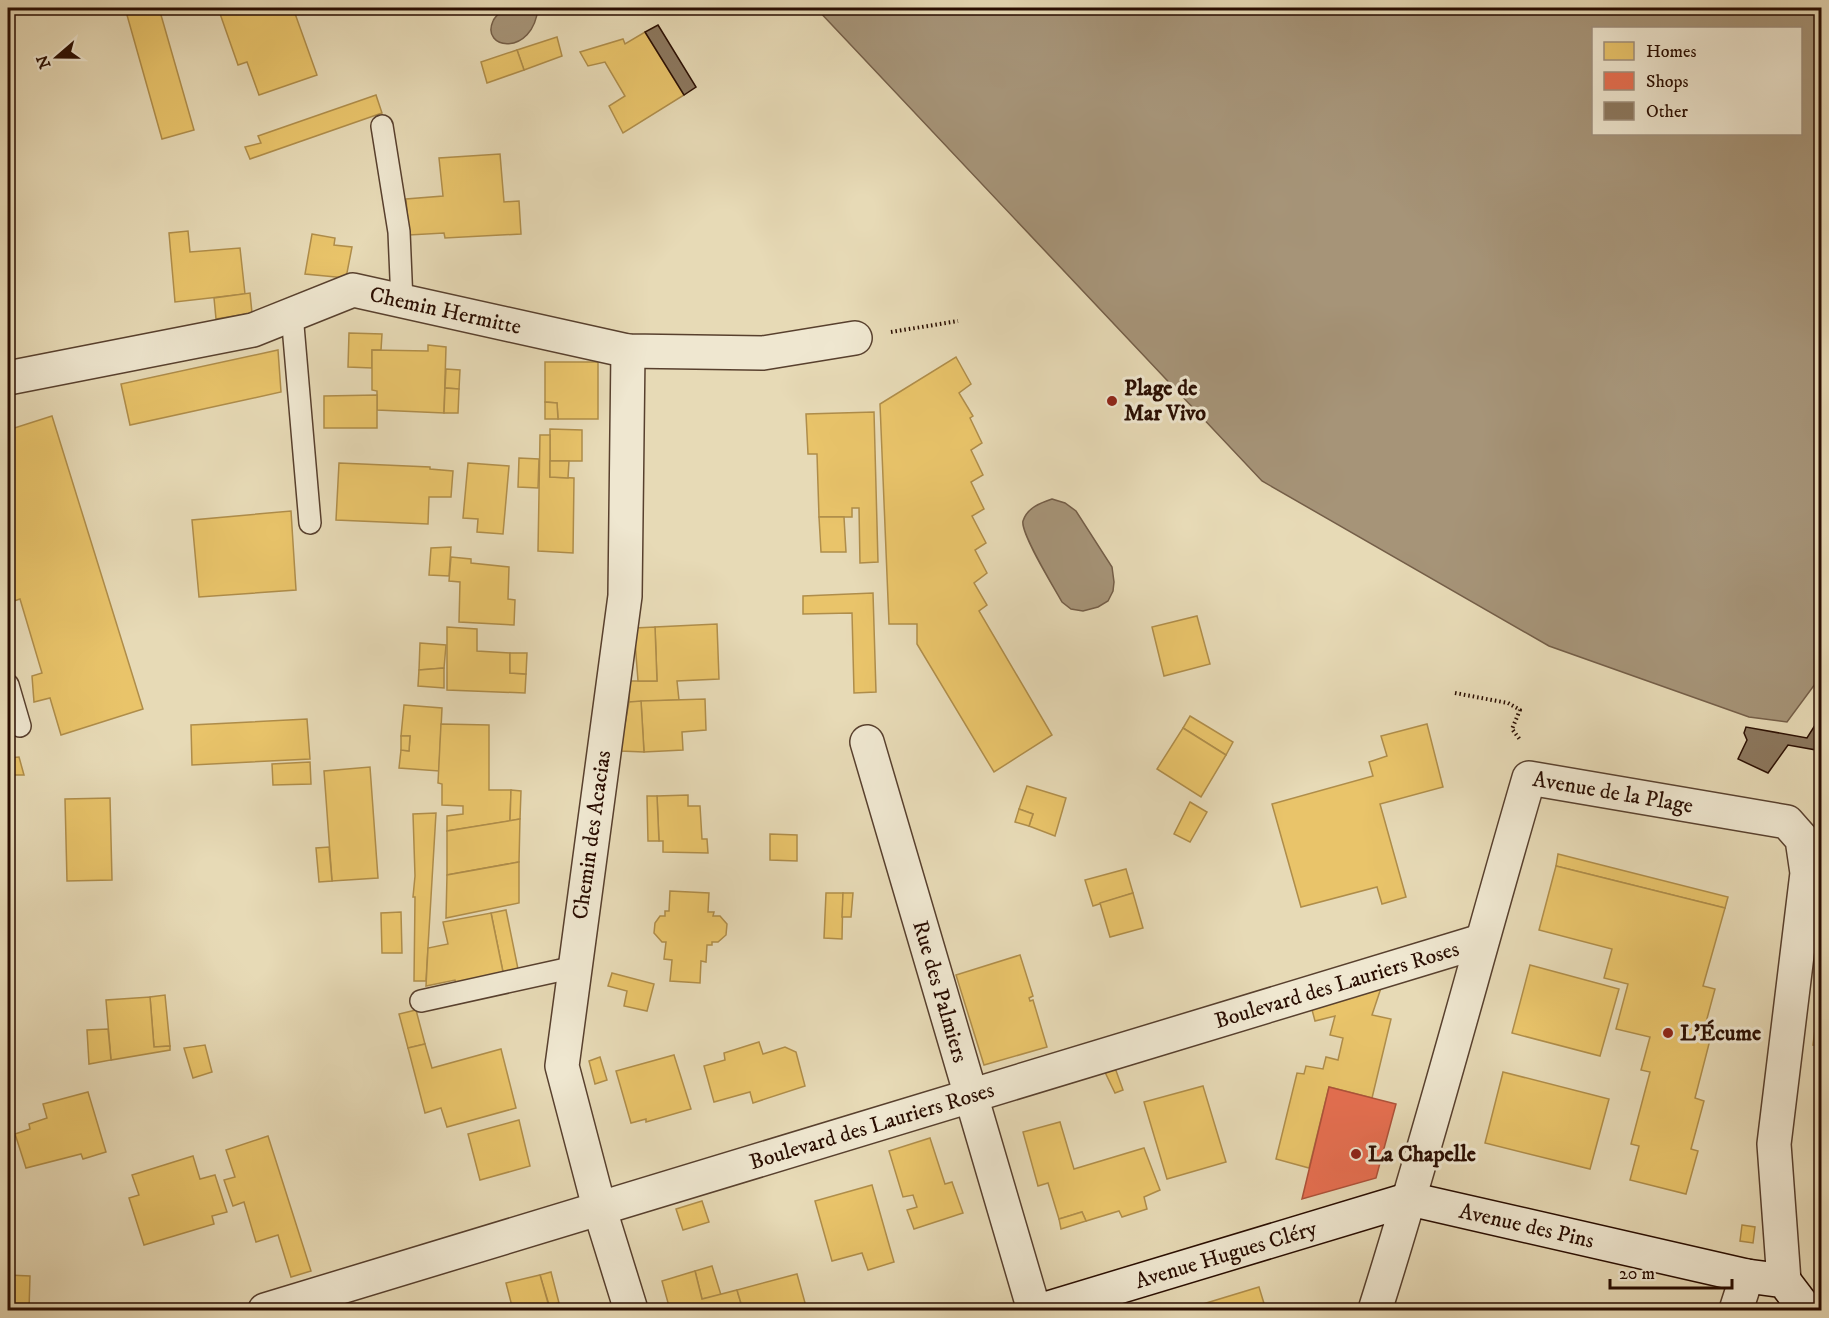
<svg xmlns="http://www.w3.org/2000/svg" width="1829" height="1318" font-family="'IM FELL DW Pica',serif">
	<rect width="100%" height="100%" fill="#e7dab6"/>
	<filter id="stains"><feTurbulence type="fractalNoise" baseFrequency=".00333" numOctaves="4"/><feColorMatrix values="0 0 0 0 .2 0 0 0 0 .09 0 0 0 0 .02 0 0 0 .5 -.17"/></filter>
	<radialGradient id="worn" r=".72"><stop offset=".6" stop-color="#630" stop-opacity="0"/><stop offset="1" stop-color="#630" stop-opacity=".3"/></radialGradient>
	<g fill="#a69478" stroke="#745e48" stroke-width="1.5" fill-rule="evenodd">
		<path d="M 505,8 L 538,8 C 533,57 480,50 493,21 C 495,16 501,12 505,8 Z"/>
		<path d="M 816,8 L 1821,8 L 1821,676 L 1787,722 L 1749,717 L 1549,646 L 1262,481 ZM 1594,28 L 1800,28 L 1800,134 L 1594,134 Z"/>
		<path d="M 1052,499 L 1065,503 L 1076,511 L 1112,567 L 1114,582 L 1113,591 L 1108,601 L 1098,607 L 1083,611 L 1071,609 L 1062,602 C 1055,589 1020,533 1023,521 C 1027,508 1040,503 1052,499 Z"/>
	</g>
	<g fill="#e9c46a" stroke="#af8d4a" stroke-width="1.5">
		<polygon points="125,8 159,8 194,130 162,139"/>
		<polygon points="218,8 293,8 317,75 259,95 247,62 238,65"/>
		<polygon points="645,32 684,95 623,133 609,106 625,96 605,62 588,66 580,52 623,39 625,44"/>
		<polygon points="557,37 562,56 524,70 517,50"/>
		<polygon points="517,50 524,70 487,83 481,62"/>
		<polygon points="376,95 382,113 250,159 245,147 261,143 258,136"/>
		<polygon points="500,154 504,202 519,201 521,234 445,238 444,233 409,235 406,199 443,196 439,158"/>
		<polygon points="188,231 190,252 240,248 245,294 175,302 169,233"/>
		<polygon points="312,234 335,238 334,245 352,247 346,278 305,274"/>
		<polygon points="250,293 252,313 216,319 214,298"/>
		<polygon points="349,333 382,334 381,350 372,350 372,368 348,367"/>
		<polygon points="428,345 446,347 444,413 377,410 377,391 372,390 372,350 428,351"/>
		<polygon points="278,350 281,392 130,425 121,384"/>
		<polygon points="956,357 971,384 959,393 973,416 970,418 982,443 971,450 983,475 971,482 984,509 972,516 986,543 975,550 987,573 974,583 987,605 979,611 1052,735 994,772 917,644 917,624 889,624 880,404"/>
		<polygon points="545,362 598,362 598,419 558,419 557,403 545,402"/>
		<polygon points="446,369 460,370 459,389 445,388"/>
		<polygon points="445,388 459,389 458,413 444,413"/>
		<polygon points="377,395 377,428 324,428 324,396"/>
		<polygon points="545,402 557,403 558,419 545,419"/>
		<polygon points="874,412 878,562 860,563 859,508 852,508 852,517 819,517 817,454 808,454 806,414"/>
		<polygon points="52,416 143,709 61,735 50,698 34,702 32,676 42,673 20,599 8,603 8,574 12,573 8,560 8,430"/>
		<polygon points="550,429 582,430 582,461 550,461"/>
		<polygon points="540,435 550,435 550,477 574,478 573,553 538,551"/>
		<polygon points="519,458 539,459 538,488 518,487"/>
		<polygon points="550,461 569,461 568,478 550,477"/>
		<polygon points="339,463 430,467 430,469 453,471 451,497 429,497 428,524 336,520"/>
		<polygon points="468,463 509,466 503,534 477,532 478,519 463,518"/>
		<polygon points="291,511 296,590 199,597 192,520"/>
		<polygon points="819,517 844,517 846,552 821,552"/>
		<polygon points="451,547 449,576 429,575 431,548"/>
		<polygon points="451,557 471,559 471,563 509,567 508,599 515,600 514,625 459,622 460,582 449,581"/>
		<polygon points="873,593 876,692 854,693 852,613 803,614 803,596"/>
		<polygon points="1197,616 1210,664 1164,676 1152,627"/>
		<polygon points="717,624 719,679 677,681 679,700 629,702 630,681 657,681 655,627"/>
		<polygon points="447,627 477,629 477,651 510,653 510,673 526,674 525,693 447,690"/>
		<polygon points="655,627 657,681 638,681 634,628"/>
		<polygon points="420,643 446,645 444,668 419,670"/>
		<polygon points="510,653 527,653 526,674 510,673"/>
		<polygon points="444,668 444,688 418,686 419,670"/>
		<polygon points="705,699 706,730 682,732 683,750 644,752 641,701"/>
		<polygon points="641,701 644,752 620,751 629,702"/>
		<polygon points="404,705 442,708 439,771 399,768 401,750 409,751 410,736 401,736"/>
		<polygon points="1190,716 1233,742 1226,755 1183,728"/>
		<polygon points="307,719 310,759 192,765 191,725"/>
		<polygon points="441,724 489,725 489,790 511,790 510,821 447,831 447,816 463,814 463,806 442,805 442,784 438,783"/>
		<polygon points="1427,724 1443,787 1380,804 1406,897 1382,904 1377,887 1301,907 1272,804 1373,776 1369,762 1387,756 1381,736"/>
		<polygon points="1183,728 1226,755 1201,797 1157,769"/>
		<polygon points="401,736 410,736 409,751 401,750"/>
		<polygon points="19,757 24,775 8,775 8,758"/>
		<polygon points="310,762 311,784 273,785 272,764"/>
		<polygon points="370,767 378,878 332,881 324,771"/>
		<polygon points="1027,786 1066,798 1055,836 1029,826 1033,814 1019,809"/>
		<polygon points="511,790 521,791 520,819 510,821"/>
		<polygon points="688,795 688,806 700,806 702,839 707,839 708,853 663,852 663,841 659,841 657,796"/>
		<polygon points="647,796 657,796 659,841 648,841"/>
		<polygon points="110,798 112,880 67,881 65,799"/>
		<polygon points="1190,802 1207,812 1190,842 1174,834"/>
		<polygon points="1019,809 1033,814 1029,826 1015,822"/>
		<polygon points="436,813 426,981 414,981 415,897 413,897 415,876 413,814"/>
		<polygon points="520,819 519,862 447,875 447,831"/>
		<polygon points="770,834 797,835 797,861 770,860"/>
		<polygon points="329,847 332,881 319,882 316,848"/>
		<polygon points="1558,854 1728,897 1725,908 1556,866"/>
		<polygon points="519,862 519,903 446,918 447,875"/>
		<polygon points="1556,866 1725,908 1703,986 1715,989 1702,1037 1710,1040 1695,1098 1704,1101 1691,1149 1698,1151 1686,1194 1630,1180 1639,1146 1631,1144 1650,1072 1641,1070 1650,1037 1616,1029 1628,984 1604,978 1612,949 1539,930"/>
		<polygon points="1126,869 1133,893 1093,906 1085,880"/>
		<polygon points="670,891 709,893 708,912 714,912 713,916 720,916 727,924 726,935 718,942 712,942 712,945 707,945 706,962 701,961 700,983 670,981 672,960 664,959 666,942 662,942 654,933 655,923 660,916 665,916 665,911 669,911"/>
		<polygon points="826,893 843,893 842,939 824,938"/>
		<polygon points="843,893 853,893 851,917 842,917"/>
		<polygon points="1133,893 1143,928 1110,937 1100,903"/>
		<polygon points="506,910 518,969 503,972 491,913"/>
		<polygon points="401,912 402,953 382,953 381,913"/>
		<polygon points="491,913 503,972 456,983 455,980 426,986 428,948 448,944 443,922"/>
		<polygon points="1020,955 1033,996 1029,998 1030,1001 1033,1000 1047,1047 984,1065 956,975"/>
		<polygon points="1530,965 1619,989 1600,1056 1512,1033"/>
		<polygon points="612,973 654,984 647,1011 624,1006 627,991 608,986"/>
		<polygon points="1822,976 1822,1046 1813,1045"/>
		<polygon points="1382,985 1372,1015 1391,1019 1372,1098 1329,1087 1309,1168 1276,1159 1297,1073 1304,1074 1306,1066 1323,1069 1326,1057 1338,1060 1343,1038 1330,1035 1335,1016 1315,1021 1311,1006"/>
		<polygon points="165,995 170,1046 154,1047 150,997"/>
		<polygon points="150,997 154,1047 170,1046 170,1050 111,1060 106,1000"/>
		<polygon points="416,1010 425,1044 408,1048 399,1014"/>
		<polygon points="108,1029 111,1060 89,1064 87,1030"/>
		<polygon points="759,1042 763,1054 785,1047 796,1052 805,1086 753,1103 750,1092 714,1102 704,1066 725,1060 724,1053"/>
		<polygon points="425,1044 432,1068 501,1049 516,1108 447,1127 441,1108 425,1113 408,1048"/>
		<polygon points="205,1045 212,1072 193,1078 184,1048"/>
		<polygon points="674,1055 691,1109 646,1122 646,1119 631,1123 616,1071"/>
		<polygon points="600,1057 607,1080 595,1084 589,1061"/>
		<polygon points="1114,1065 1123,1090 1115,1093 1103,1068"/>
		<polygon points="1503,1072 1609,1099 1590,1169 1485,1143"/>
		<polygon points="1203,1086 1226,1162 1167,1179 1144,1102"/>
		<polygon points="88,1092 106,1152 83,1159 81,1154 26,1168 15,1134 30,1129 29,1124 47,1118 43,1104"/>
		<polygon points="519,1120 530,1166 480,1180 468,1134"/>
		<polygon points="1060,1122 1074,1169 1144,1148 1160,1190 1144,1197 1147,1209 1122,1217 1119,1211 1086,1221 1082,1212 1059,1219 1048,1183 1038,1186 1023,1132"/>
		<polygon points="268,1136 311,1271 291,1277 278,1235 256,1242 244,1202 233,1206 224,1180 235,1177 226,1150"/>
		<polygon points="930,1138 945,1184 952,1182 963,1213 914,1229 907,1210 917,1207 913,1195 903,1197 889,1151"/>
		<polygon points="193,1156 200,1179 215,1175 227,1212 212,1216 214,1224 144,1245 129,1198 139,1195 132,1175"/>
		<polygon points="872,1185 894,1262 868,1270 862,1253 832,1261 815,1201"/>
		<polygon points="702,1201 709,1222 683,1230 676,1209"/>
		<polygon points="1082,1212 1086,1221 1061,1229 1059,1219"/>
		<polygon points="1742,1225 1755,1227 1753,1243 1740,1241"/>
		<polygon points="712,1266 721,1295 702,1299 695,1271"/>
		<polygon points="695,1271 702,1299 737,1290 743,1310 670,1310 662,1281"/>
		<polygon points="551,1272 559,1303 549,1305 540,1275"/>
		<polygon points="797,1274 807,1310 743,1310 737,1290"/>
		<polygon points="8,1275 30,1276 29,1310 8,1310"/>
		<polygon points="540,1275 550,1310 513,1310 506,1283"/>
		<polygon points="1259,1287 1266,1310 1194,1310 1193,1307"/>
		<polygon points="339,1304 341,1310 317,1310"/>
	</g>
	<polygon fill="#e76f51" stroke="#ae5239" stroke-width="1.5" points="1329,1087 1396,1104 1376,1178 1302,1199"/>
	<g fill="#8c785f" stroke="#290d01" stroke-width="1.5">
		<polygon points="658,25 696,87 684,95 645,32"/>
		<polygon points="1822,714 1822,751 1788,745 1768,773 1738,759 1747,740 1744,733 1746,727 1807,738"/>
	</g>
	<g fill="none" stroke-linecap="round" stroke-linejoin="round">
		<defs>
			<g id="lane">
				<polyline points="382,126 399,232 402,302"/>
				<polyline points="292,314 310,523"/>
				<polyline points="8,685 20,726"/>
				<polyline points="421,1001 575,967"/>
			</g>
			<g id="street">
				<polyline points="628,351 625,596 562,1066 599,1207 631,1310"/>
				<path id="s1" d="M 8,378 L 253,330 L 353,290 L 628,351 L 763,353 L 855,338"/>
				<path id="s2" d="M 867,742 L 1034,1310"/>
				<path id="s3" d="M 265,1310 L 1481,941"/>
				<path id="s4" d="M 1375,1310 C 1431,1134 1477,955 1529,778 L 1787,822 L 1802,839 L 1807,873 L 1774,1144 L 1784,1281"/>
				<polyline points="1736,1310 1747,1276"/>
			</g>
			<g id="secondary">
				<path id="s5" d="M 1042,1310 L 1410,1199 L 1747,1276 L 1784,1281 L 1806,1310"/>
			</g>
		</defs>
		<use href="#lane" stroke="#58402e" stroke-width="24"/>
		<use href="#street" stroke="#58402e" stroke-width="36"/>
		<use href="#secondary" stroke="#290d01" stroke-width="36"/>
		<g stroke="#290d01" stroke-width="4" stroke-dasharray="1.5 3" stroke-linecap="butt">
			<polyline points="891,332 958,321"/>
			<polyline points="1455,693 1508,703 1520,710 1512,729 1521,741"/>
		</g>
		<use href="#lane" stroke="#efe7d0" stroke-width="21"/>
		<use href="#street" stroke="#efe7d0" stroke-width="33"/>
		<use href="#secondary" stroke="#efe7d0" stroke-width="33"/>
	</g>
	<g fill="#8f2418" stroke="#efe7d0" stroke-width="2">
		<circle cx="1112" cy="401" r="6"/>
		<circle cx="1668" cy="1033" r="6"/>
		<circle cx="1356" cy="1154" r="6"/>
	</g>
	<g text-anchor="middle" dominant-baseline="central" stroke-width="6" stroke-linejoin="round" paint-order="stroke">
		<g font-size="22" fill="#290d01" stroke="#efe7d0">
			<text stroke="none"><textPath href="#s1" startOffset="452">Chemin Hermitte</textPath></text>
			<text stroke="none"><textPath href="#s4" startOffset="639">Avenue de la Plage</textPath></text>
			<text transform="translate(592 835) rotate(-82)">Chemin des Acacias</text>
			<text stroke="none"><textPath href="#s3" startOffset="1120">Boulevard des Lauriers Roses</textPath></text>
			<text stroke="none"><textPath href="#s2" startOffset="260">Rue des Palmiers</textPath></text>
			<text stroke="none"><textPath href="#s3" startOffset="634">Boulevard des Lauriers Roses</textPath></text>
			<text stroke="none"><textPath href="#s5" startOffset="504">Avenue des Pins</textPath></text>
			<text stroke="none"><textPath href="#s5" startOffset="192">Avenue Hugues Cléry</textPath></text>
		</g>
		<g font-size="22" font-weight="bold" fill="#290d01" stroke="#efe7d0" text-anchor="start">
			<text x="1124" y="388">Plage de<tspan x="1124" dy="25">Mar Vivo</tspan></text>
			<text x="1680" y="1033">L'Écume</text>
			<text x="1368" y="1154">La Chapelle</text>
		</g>
	</g>
	<rect width="1829" height="1318" fill="none" stroke="#e7dab6" stroke-width="30"/>
	<rect x="9" y="9" width="1811" height="1300" fill="none" stroke="#290d01" stroke-width="3"/>
	<rect x="15" y="15" width="1799" height="1288" fill="none" stroke="#290d01" stroke-width="1.5"/>
	<rect x="1592" y="27" width="210" height="108" fill="#efe7d0" stroke="#a0907d" stroke-width="1.5"/>
	<rect x="1604" y="42" width="30" height="18" fill="#e9c46a" stroke="#a0907d" stroke-width="1.5"/>
	<text x="1646" y="57" font-size="18" fill="#290d01">Homes</text>
	<rect x="1604" y="72" width="30" height="18" fill="#e76f51" stroke="#a0907d" stroke-width="1.5"/>
	<text x="1646" y="87" font-size="18" fill="#290d01">Shops</text>
	<rect x="1604" y="102" width="30" height="18" fill="#8c785f" stroke="#a0907d" stroke-width="1.5"/>
	<text x="1646" y="117" font-size="18" fill="#290d01">Other</text>
	<g transform="translate(57 57) rotate(250)" stroke="#efe7d0" stroke-width="4.5" paint-order="stroke">
	<path d="M0-4.5L10 22L0 15L-10 22Z" fill="#290d01"/>
	<text y="-9" font-size="16" font-weight="bold" text-anchor="middle" fill="#290d01">N</text>
	</g>
	<path d="M1610 1279v9h122v-9" fill="none" stroke="#290d01" stroke-width="3"/>
	<text x="1619" y="1279" font-size="18" fill="#290d01" stroke="#efe7d0" stroke-width="4.5" paint-order="stroke">20 m</text>
	<rect width="100%" height="100%" filter="url(#stains)"/>
	<rect width="100%" height="100%" fill="url(#worn)"/>
</svg>
